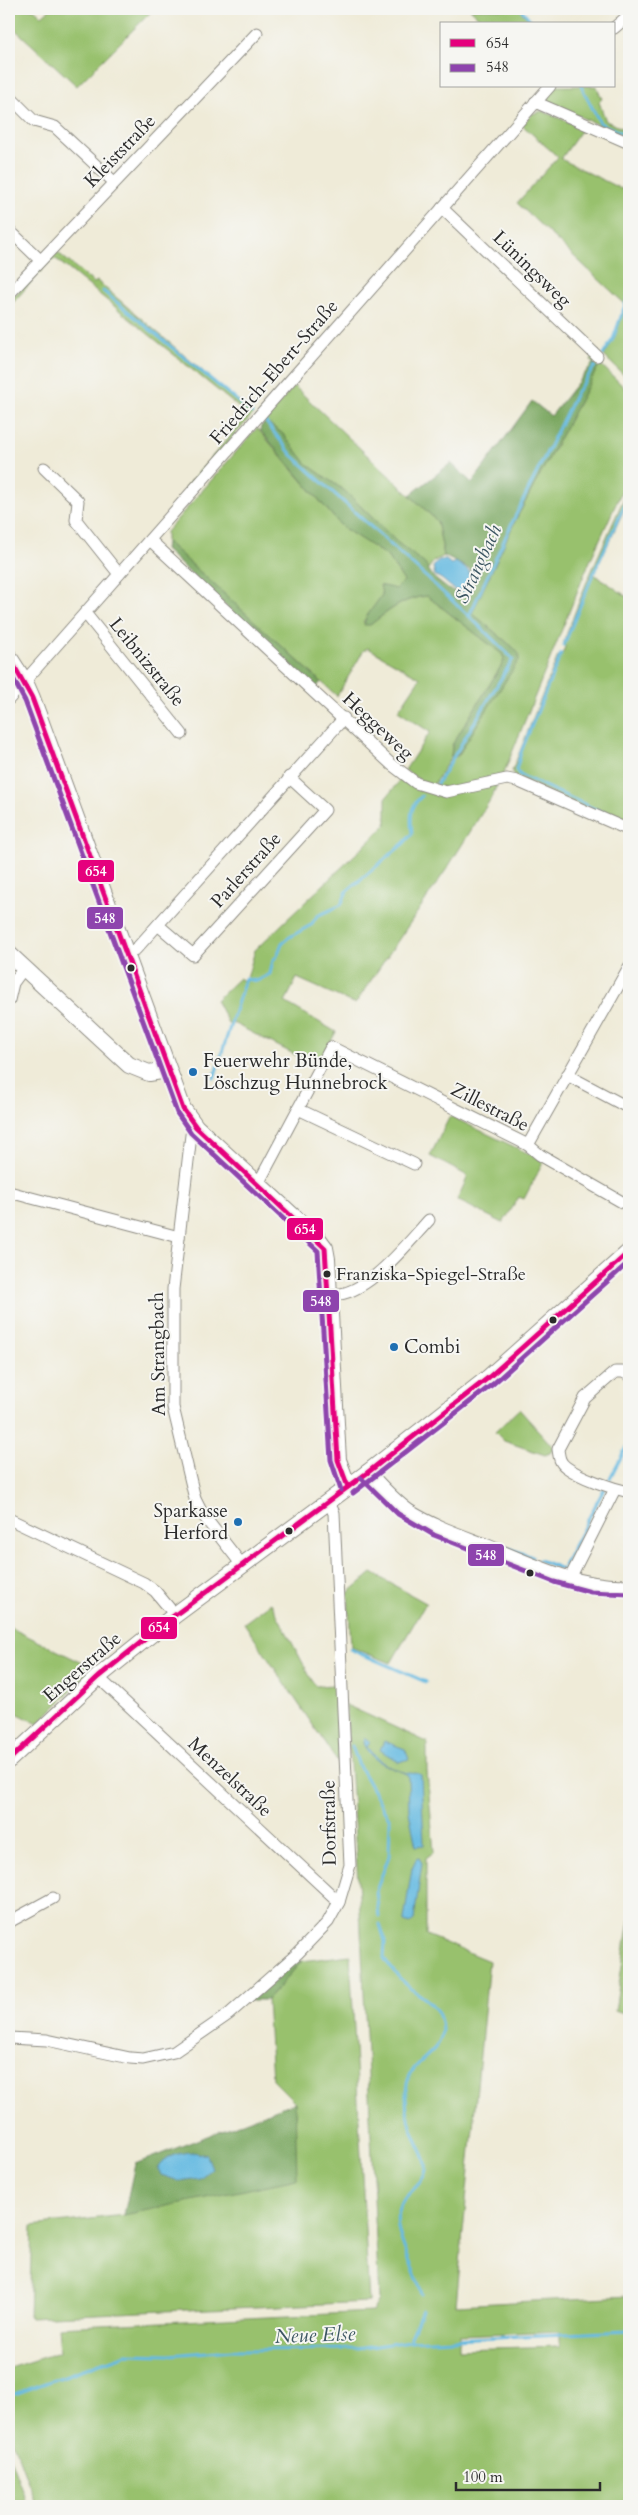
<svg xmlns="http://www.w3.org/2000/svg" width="638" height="2515" font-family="Cardo,serif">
	<rect width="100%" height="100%" fill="#f6f6f2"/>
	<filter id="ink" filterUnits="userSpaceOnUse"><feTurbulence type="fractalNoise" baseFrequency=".02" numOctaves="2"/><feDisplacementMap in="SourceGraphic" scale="10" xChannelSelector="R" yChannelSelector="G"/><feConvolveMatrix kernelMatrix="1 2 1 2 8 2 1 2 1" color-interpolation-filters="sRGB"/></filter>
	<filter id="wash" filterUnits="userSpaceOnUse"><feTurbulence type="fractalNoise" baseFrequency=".0096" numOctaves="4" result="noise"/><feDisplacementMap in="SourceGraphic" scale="20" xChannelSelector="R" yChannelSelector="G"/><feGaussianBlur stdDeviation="1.12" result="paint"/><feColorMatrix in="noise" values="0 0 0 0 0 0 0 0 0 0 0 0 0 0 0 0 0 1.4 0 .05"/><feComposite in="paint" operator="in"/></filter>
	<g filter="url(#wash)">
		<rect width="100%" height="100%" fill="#efebd8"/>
		<g fill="#98c16d" stroke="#62764c" fill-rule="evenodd">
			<polygon points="9,9 34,9 42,16 50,9 154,9 77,86 9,24"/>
			<polygon points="470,9 519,9 532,24 486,24"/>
			<polygon points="553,86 596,86 602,99 599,102 606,121 629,131 629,139 548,102 547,97"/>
			<polygon points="542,111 583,128 561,159 621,189 629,183 629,289 625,304 517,203 558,157 522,125 532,114"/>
			<polygon points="56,251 94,283 97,281 253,414 187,489 185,488 248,415 56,259 50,261 9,307 9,302"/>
			<polygon points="629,296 629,380 604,356 615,337"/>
			<path d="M 593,357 L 629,392 L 629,475 L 586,570 L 503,775 L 450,788 L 428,786 L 405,770 L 430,732 L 398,711 L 420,678 L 368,648 L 364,650 L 337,696 L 166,541 L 166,532 L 257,428 L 342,527 L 387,556 L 404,581 L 396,589 L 382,595 L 363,622 L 370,625 C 389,611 403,598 427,596 L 502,654 L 504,659 L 503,663 L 452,745 L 451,757 L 434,784 L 437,785 L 453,758 L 459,755 L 515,649 L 472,613 L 515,521 L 598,367 L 591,360 Z"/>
			<polygon points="294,386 437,521 444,556 434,561 428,569 398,543 345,491 308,465 282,433 266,422 266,419"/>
			<polygon points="629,487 629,499 594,574 629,598 629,828 514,776 512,771 558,656 562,655 565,647 564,641 586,584"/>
			<polygon points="401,779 432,792 497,785 490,800 450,864 355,1004 297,978 285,1002 336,1032 317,1066 235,1024 228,1023 216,1000 239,978 246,982 255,950 386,825 386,798"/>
			<polygon points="450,1116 544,1161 524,1199 519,1197 503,1223 457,1200 468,1176 430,1156"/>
			<polygon points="519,1409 554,1448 550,1453 545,1455 504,1441 495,1432"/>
			<polygon points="372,1573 426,1603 391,1663 351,1647 348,1593"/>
			<polygon points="271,1603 315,1686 336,1685 339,1764 244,1623"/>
			<polygon points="9,1627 93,1668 38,1724 9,1709"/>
			<path d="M 346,1705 L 427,1742 L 427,1771 L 434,1852 L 426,1858 L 426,1935 L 489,1961 L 456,2305 L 629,2296 L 629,2506 L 37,2506 L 9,2432 L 9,2368 L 60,2352 L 58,2327 L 372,2312 L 379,2300 L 360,1911 ZM 560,2331 L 560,2346 L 459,2349 L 459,2335 Z"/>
			<polygon points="629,1920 629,2016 615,2011"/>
			<polygon points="350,1955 369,2302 29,2317 32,2226 124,2215 295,2102 272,2079 267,2000 302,1961"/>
			<polygon points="9,2455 28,2506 9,2506"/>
		</g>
		<g fill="#7aa760" stroke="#526946">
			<path d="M 593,363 L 598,367 L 515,521 L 472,613 L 515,649 L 519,654 L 519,660 L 458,755 L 453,758 L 451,757 L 452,745 L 503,663 L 504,659 L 502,654 L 427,596 C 403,598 388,611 370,625 L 364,625 L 366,617 L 382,595 L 380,585 L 396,589 L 404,581 L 387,556 L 342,527 L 260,430 L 261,426 L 266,422 L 282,433 L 308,465 L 345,491 L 398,543 L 425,564 L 434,578 L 448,589 L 466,595 L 472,585 L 471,570 L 444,556 L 437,521 L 410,495 L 451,463 L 472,483 L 532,401 L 551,416 Z"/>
			<polygon points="166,541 321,682 315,689 165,550"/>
			<polygon points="285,1958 302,1961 267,2000 237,2000"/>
			<polygon points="295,2102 297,2179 124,2215 135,2164"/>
		</g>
		<g fill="#65bae1" stroke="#487286">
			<path d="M 439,560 L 446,560 L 451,564 L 456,562 L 469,571 L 470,586 L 465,593 C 450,591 445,578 435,576 L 433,567 Z"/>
			<path d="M 364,1737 L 370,1742 L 367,1747 C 375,1759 395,1772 409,1773 C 414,1774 416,1772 421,1775 L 424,1845 L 416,1846 L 415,1842 L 409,1812 L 408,1775 C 391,1766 371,1763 363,1743 Z"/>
			<polygon points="384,1741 405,1749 409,1759 399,1762 380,1750"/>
			<polygon points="419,1858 422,1863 414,1920 410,1924 404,1922 404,1919 412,1868 416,1859"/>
			<path d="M 193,2152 L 207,2155 L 212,2168 L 200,2178 L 179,2181 L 161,2175 L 158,2168 C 165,2155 179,2153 193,2152 Z"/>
		</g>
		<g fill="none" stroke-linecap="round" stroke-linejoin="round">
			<g stroke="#65bae1" stroke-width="3">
				<polyline points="521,9 534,24"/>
				<polyline points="581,86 600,123 629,136"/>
				<polyline points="103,291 252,413"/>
				<polyline points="603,355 613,339 629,294"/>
				<polyline points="265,421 292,455 469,616"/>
				<polyline points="564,645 592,577 629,495"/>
				<polyline points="561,654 521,752 516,770 520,775 611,816"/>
				<polyline points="437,784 513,659 469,616 513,521 576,393 595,366"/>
				<path d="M 214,1078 L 245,979 L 257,981 L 270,974 L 273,960 L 277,956 L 282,943 L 288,938 L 311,925 L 317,916 L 341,905 L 347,891 L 404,843 L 412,834 C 411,822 408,807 422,796"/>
				<polyline points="610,1478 629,1442"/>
				<polyline points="506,1547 532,1557"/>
				<polyline points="539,1560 562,1569"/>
				<polyline points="564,1565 604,1489"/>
				<polyline points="350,1649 426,1682"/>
				<polyline points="352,1746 359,1766 390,1820 389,1856 376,1891 379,1916"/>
				<path d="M 380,1924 L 385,1941 L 384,1958 C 390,1967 398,1977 406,1984 C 418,1996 434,2000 440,2018 C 451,2054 413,2054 407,2084 C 403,2108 410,2125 419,2146 C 422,2152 425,2157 426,2164 C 428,2186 402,2192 398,2211 C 393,2235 416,2270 422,2294"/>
				<polyline points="409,2341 422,2310"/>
				<polyline points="9,2396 126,2354 170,2355 232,2350 357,2349 409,2341 629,2331"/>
			</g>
		</g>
	</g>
	<g filter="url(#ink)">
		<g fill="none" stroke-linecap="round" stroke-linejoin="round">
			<defs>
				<g id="street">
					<polyline points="614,28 629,15"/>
					<polyline points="9,96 34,121 55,127 114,182"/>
					<polyline points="535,102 629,143"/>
					<polyline points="442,208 597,356"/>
					<polyline points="9,230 40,260"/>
					<polyline points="9,294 257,33"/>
					<polyline points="44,468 78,501 76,520 119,574"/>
					<polyline points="150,540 391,764 416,783 446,792 507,779 517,781 629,830"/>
					<polyline points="85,613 182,734"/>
					<polyline points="9,699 550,86"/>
					<polyline points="158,925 193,955 325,810 289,777"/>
					<polyline points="125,954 136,949 344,718"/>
					<polyline points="9,1000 13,983 24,968"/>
					<polyline points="567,1075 629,1108"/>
					<polyline points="298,1109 414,1164"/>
					<polyline points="196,1127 191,1135 173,1289 173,1407 195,1499 203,1515 242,1565"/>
					<polyline points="528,1145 629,967"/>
					<polyline points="258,1184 331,1047 528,1145 540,1155 629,1206"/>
					<polyline points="9,1192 179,1237"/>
					<path d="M 328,1294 C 363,1301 407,1244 429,1220"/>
					<path d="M 629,1375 L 623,1372 L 615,1372 L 585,1398 L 558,1449 C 559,1456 559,1462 566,1467 C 581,1478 611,1488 629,1492"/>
					<polyline points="9,1519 144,1583 155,1591 175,1615"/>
					<polyline points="569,1580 615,1489"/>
					<polyline points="98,1677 339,1902"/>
					<polyline points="9,1922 53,1898"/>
					<polyline points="9,2038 47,2040 130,2058 143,2059 174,2052 229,2014 298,1953 328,1922 339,1902 350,1865 334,1513 328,1501"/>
				</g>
				<g id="secondary">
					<polyline points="9,657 25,682 32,698 183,1109 196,1127 319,1240 325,1248 327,1259 338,1460 348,1487"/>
					<polyline points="9,954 129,1065 149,1073 167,1070"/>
					<path d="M 367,1473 C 380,1487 393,1502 409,1513 C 433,1528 460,1537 486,1547 C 532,1566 579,1590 629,1587"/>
					<polyline points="9,1760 98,1677 175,1615 367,1473 488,1378 629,1252"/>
				</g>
			</defs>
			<use href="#street" stroke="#8d8b82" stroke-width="13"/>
			<use href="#secondary" stroke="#8d8b82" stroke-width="18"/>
			<use href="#street" stroke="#fff" stroke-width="11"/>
			<use href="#secondary" stroke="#fff" stroke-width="16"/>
			<defs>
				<g id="bus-1">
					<polyline points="9,657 32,698 183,1109 196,1127 325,1248 338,1460 348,1487"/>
					<polyline points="9,1760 98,1677 175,1615 367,1473 488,1378 629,1252"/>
				</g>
				<g id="bus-2">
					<polyline points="9,671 25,701 177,1113 191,1133 318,1251 331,1460 341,1490"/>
					<polyline points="361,1478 398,1514 434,1535 554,1582 591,1592 629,1594"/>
					<polyline points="353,1493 493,1384 629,1262"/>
				</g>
			</defs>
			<use href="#bus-1" stroke="#f6f6f2" stroke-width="9"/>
			<use href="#bus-2" stroke="#f6f6f2" stroke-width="9"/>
			<use href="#bus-1" stroke="#e5007d" stroke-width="5"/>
			<use href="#bus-2" stroke="#8e44ad" stroke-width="5"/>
		</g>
	</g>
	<g fill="#2b2b2b" stroke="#f6f6f2" stroke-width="2">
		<circle cx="131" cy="968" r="4.5"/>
		<circle cx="327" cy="1274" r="4.5"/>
		<circle cx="553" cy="1320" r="4.5"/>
		<circle cx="289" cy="1531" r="4.5"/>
		<circle cx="530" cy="1573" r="4.5"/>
	</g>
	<g fill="#1f6fb2" stroke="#f6f6f2" stroke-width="2">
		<circle cx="193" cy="1072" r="5"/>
		<circle cx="394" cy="1347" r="5"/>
		<circle cx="238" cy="1522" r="5"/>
	</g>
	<g text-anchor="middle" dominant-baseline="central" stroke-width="4" stroke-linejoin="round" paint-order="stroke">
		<g font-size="18" fill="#2b2b2b" stroke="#f6f6f2" text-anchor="start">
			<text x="336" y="1274">Franziska-Spiegel-Straße</text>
		</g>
		<g font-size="19" fill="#2b2b2b" stroke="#f6f6f2">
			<text transform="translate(120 151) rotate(-46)">Kleiststraße</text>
			<text transform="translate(532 269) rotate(44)">Lüningsweg</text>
			<text transform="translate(274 372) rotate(-49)">Friedrich-Ebert-Straße</text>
			<text transform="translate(147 662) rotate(51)">Leibnizstraße</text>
			<text transform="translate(378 726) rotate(43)">Heggeweg</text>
			<text transform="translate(246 870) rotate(-48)">Parlerstraße</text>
			<text transform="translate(490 1107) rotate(27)">Zillestraße</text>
			<text transform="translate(158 1354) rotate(-91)">Am Strangbach</text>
			<text transform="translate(82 1667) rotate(-41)">Engerstraße</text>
			<text transform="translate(230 1777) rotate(43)">Menzelstraße</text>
			<text transform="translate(329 1823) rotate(-91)">Dorfstraße</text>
		</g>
		<g font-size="19" fill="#2b2b2b" stroke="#f6f6f2" text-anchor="start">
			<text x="203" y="1061">Feuerwehr Bünde,<tspan x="203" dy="22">Löschzug Hunnebrock</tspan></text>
			<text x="404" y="1347">Combi</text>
			<text x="228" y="1511" text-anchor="end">Sparkasse<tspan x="228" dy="22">Herford</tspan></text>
		</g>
		<g font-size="20" font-style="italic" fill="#3c5662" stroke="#f6f6f2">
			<text transform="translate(478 564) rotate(-65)">Strangbach</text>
			<text transform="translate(315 2335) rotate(-2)">Neue Else</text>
		</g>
	</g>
	<g stroke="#f6f6f2" stroke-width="2">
		<rect x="77" y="859" width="38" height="24" rx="5" fill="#e5007d"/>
		<rect x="86" y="906" width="38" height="24" rx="5" fill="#8e44ad"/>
		<rect x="286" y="1217" width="38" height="24" rx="5" fill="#e5007d"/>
		<rect x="302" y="1289" width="38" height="24" rx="5" fill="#8e44ad"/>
		<rect x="467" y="1543" width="38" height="24" rx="5" fill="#8e44ad"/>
		<rect x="140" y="1616" width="38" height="24" rx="5" fill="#e5007d"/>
	</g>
	<g font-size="14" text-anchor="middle" font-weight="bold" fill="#fff">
		<text x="96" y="876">654</text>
		<text x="105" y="923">548</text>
		<text x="305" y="1234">654</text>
		<text x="321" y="1306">548</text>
		<text x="486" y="1560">548</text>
		<text x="159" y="1632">654</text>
	</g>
	<rect width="638" height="2515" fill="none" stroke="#f6f6f2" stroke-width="30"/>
	<rect x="440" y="22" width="175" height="65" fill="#f6f6f2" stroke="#a5a5a2"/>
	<rect x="450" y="39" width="25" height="8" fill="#e5007d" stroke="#a5a5a2"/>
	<text x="486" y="48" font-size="15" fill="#2b2b2b">654</text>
	<rect x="450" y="64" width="25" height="8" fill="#8e44ad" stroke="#a5a5a2"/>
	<text x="486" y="72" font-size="15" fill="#2b2b2b">548</text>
	<path d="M456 2482v8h144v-8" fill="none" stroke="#2b2b2b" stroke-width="2.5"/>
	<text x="463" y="2482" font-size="15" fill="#2b2b2b" stroke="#f6f6f2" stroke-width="4" paint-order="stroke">100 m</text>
</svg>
